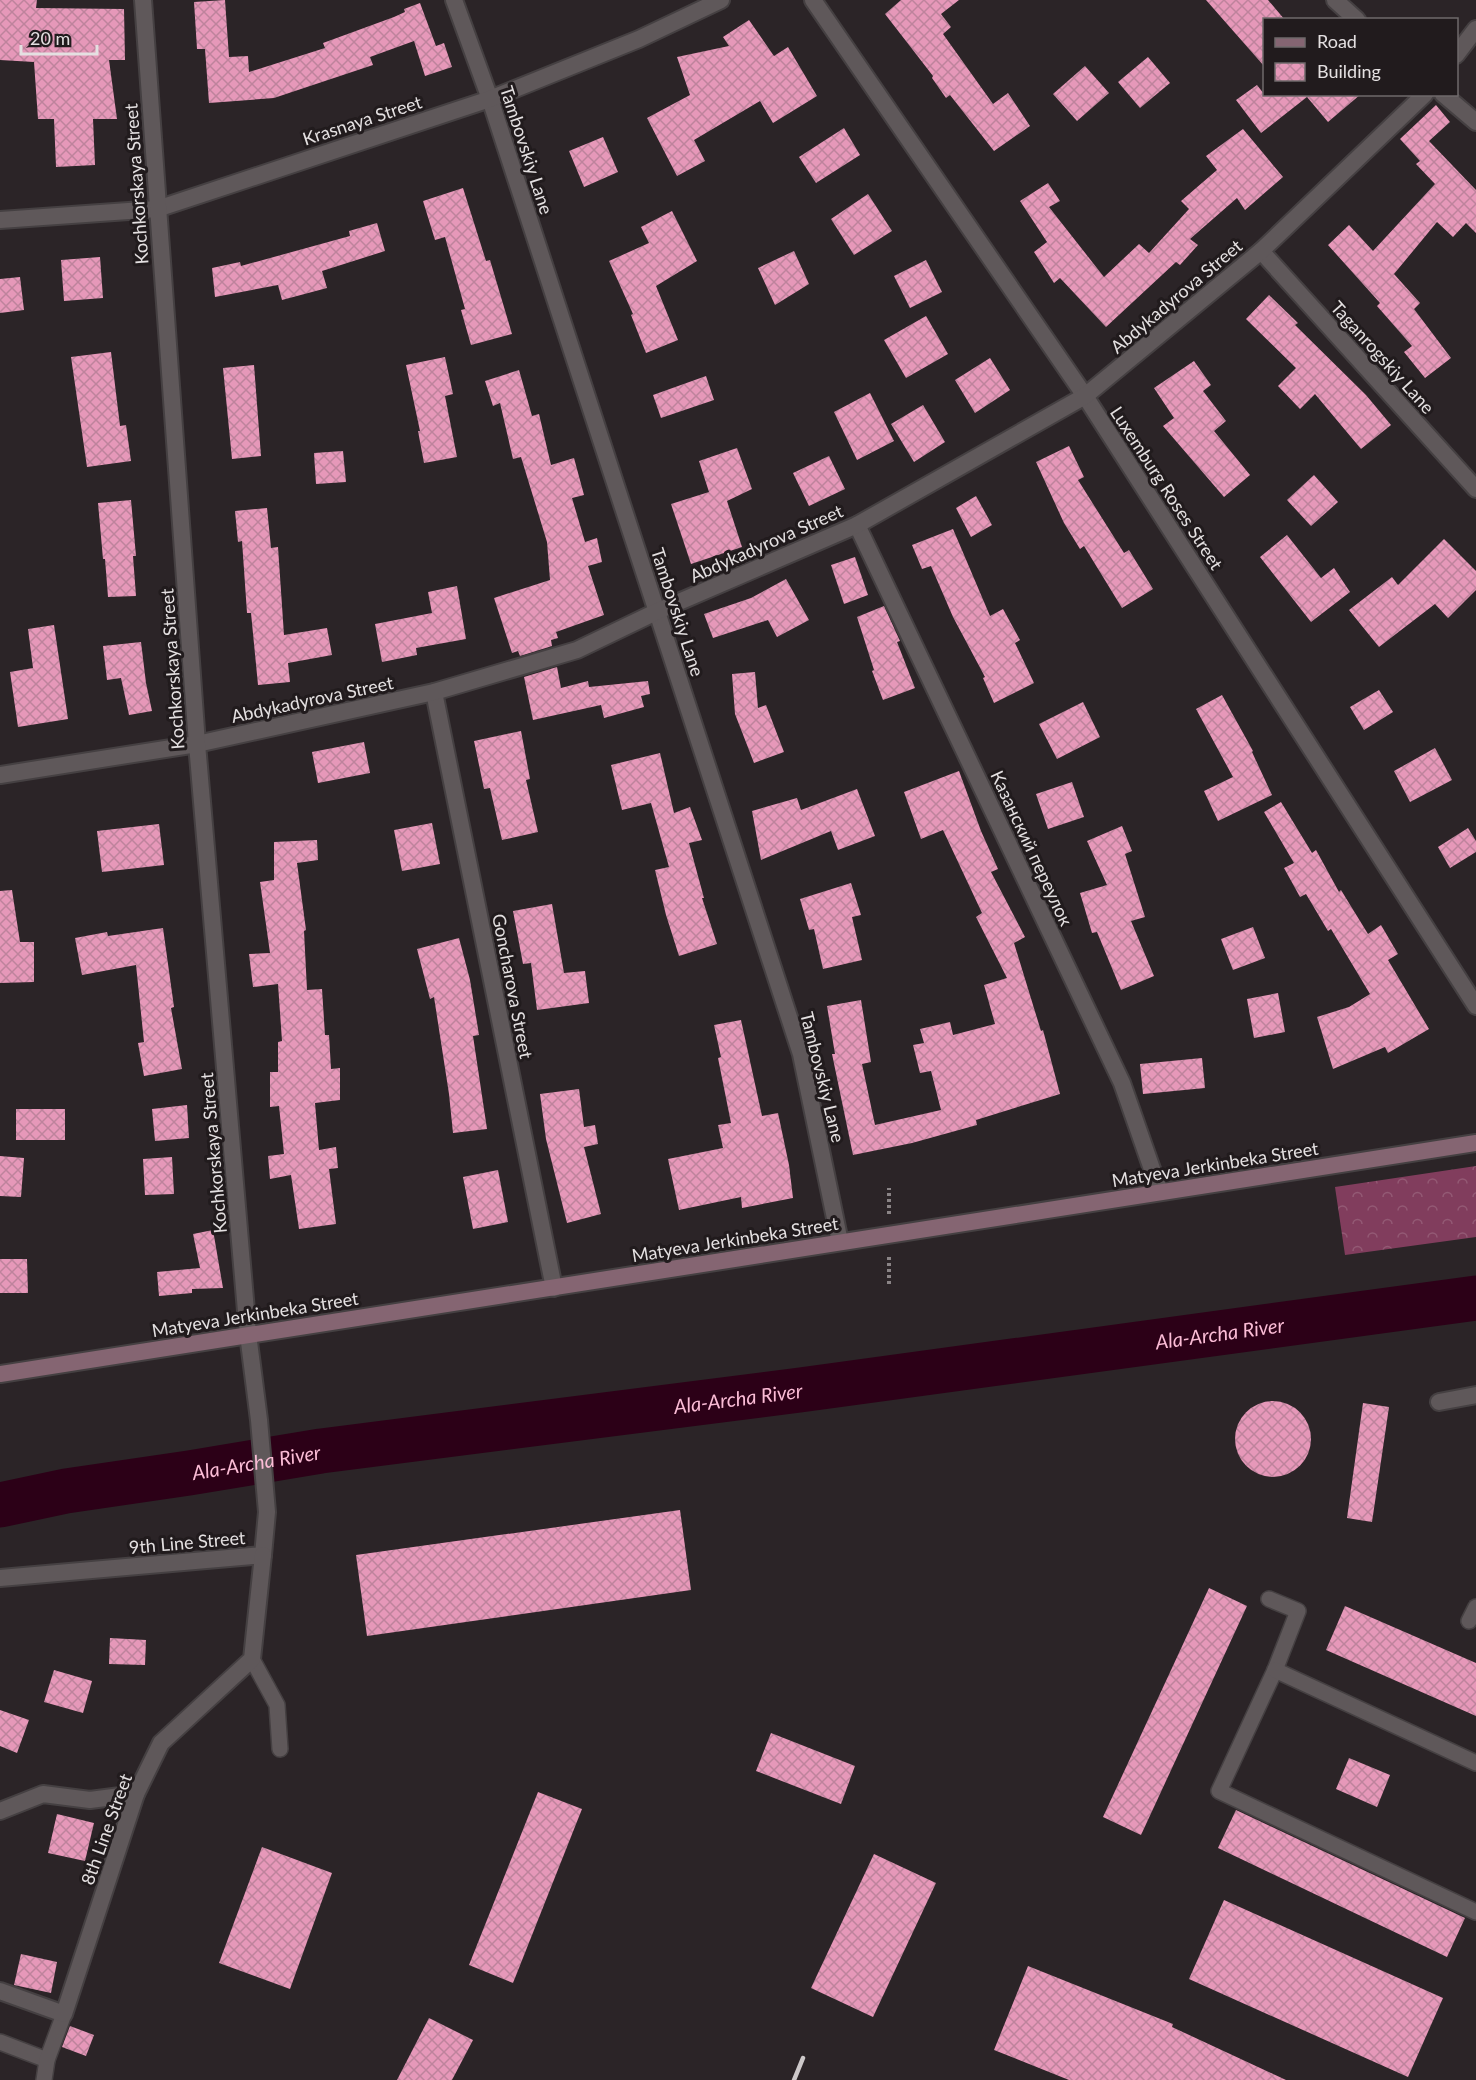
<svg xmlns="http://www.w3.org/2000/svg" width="1476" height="2080" font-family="Lato,sans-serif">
	<defs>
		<pattern id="forest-crowns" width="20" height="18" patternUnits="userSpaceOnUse" patternTransform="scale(1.5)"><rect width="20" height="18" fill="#813d5d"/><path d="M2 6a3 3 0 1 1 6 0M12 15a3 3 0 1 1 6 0" fill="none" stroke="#935974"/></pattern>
		<pattern id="building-cross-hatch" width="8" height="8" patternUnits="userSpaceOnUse" patternTransform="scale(1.5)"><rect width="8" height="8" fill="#e698b9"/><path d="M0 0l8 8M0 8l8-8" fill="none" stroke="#be839c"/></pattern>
	</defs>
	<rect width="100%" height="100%" fill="#2b2427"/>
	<polygon fill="url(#forest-crowns)" points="1476,1166 1476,1237 1345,1255 1335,1187"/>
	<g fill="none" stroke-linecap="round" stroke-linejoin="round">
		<path stroke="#2c0017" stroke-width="45" id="s1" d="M 0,1505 L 66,1491 L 189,1473 L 321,1451 L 800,1390 L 1476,1298"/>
	</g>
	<g fill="url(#building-cross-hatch)">
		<polygon points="0,0 37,0 36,8 124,9 125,60 109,60 117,119 93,119 95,165 56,167 54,119 38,119 34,62 0,60"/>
		<polygon points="225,0 229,57 248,56 249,72 325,48 323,43 394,17 405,12 404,9 420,3 436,46 444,43 452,67 425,76 414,41 370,57 373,65 274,98 209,103 205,49 197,49 194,2"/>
		<polygon points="901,0 959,0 941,14 951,27 943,34 993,104 1008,93 1030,126 994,151 950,95 946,98 932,78 933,76 885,14"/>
		<polygon points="1206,0 1268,0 1285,20 1264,20 1264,66"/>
		<polygon points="749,20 774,56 788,47 817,96 773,123 760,101 694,140 705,161 677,176 647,118 690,95 677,57 729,46 723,37"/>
		<polygon points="1148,57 1170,83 1140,108 1118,82"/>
		<polygon points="1085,66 1109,93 1077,121 1053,94"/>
		<polygon points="1257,85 1264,94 1361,94 1328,122 1307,97 1261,133 1236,100"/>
		<polygon points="1436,105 1450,122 1429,141 1476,190 1476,233 1466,223 1453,237 1437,222 1394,274 1420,303 1414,309 1451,358 1425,378 1404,352 1412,346 1377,306 1380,303 1328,245 1349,225 1373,251 1435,184 1416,164 1420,161 1400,139"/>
		<polygon points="844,128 860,155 816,183 799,157"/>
		<polygon points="1243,129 1283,177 1245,210 1237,198 1190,239 1198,245 1180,265 1176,262 1106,327 1060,278 1054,283 1034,252 1047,242 1020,201 1048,183 1060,201 1049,207 1104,277 1139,244 1149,253 1189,209 1181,201 1217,170 1206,156"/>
		<polygon points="603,137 618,172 584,187 569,151"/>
		<polygon points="463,188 486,261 490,260 512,334 471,345 461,310 465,309 445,237 435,240 423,201"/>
		<polygon points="868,194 892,231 854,255 831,219"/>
		<polygon points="672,211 697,261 656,286 678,340 646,353 631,315 633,314 609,261 649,243 641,227"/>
		<polygon points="377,223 385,251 322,271 327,288 282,300 278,285 215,297 212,268 240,262 241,266 350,236 349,231"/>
		<polygon points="794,251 809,284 775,305 758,268"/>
		<polygon points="100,257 103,298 64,301 61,260"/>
		<polygon points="926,260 942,292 910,308 894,276"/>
		<polygon points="20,277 24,310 0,313 0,279"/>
		<polygon points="1269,295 1298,323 1295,325 1366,395 1391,425 1361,449 1315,394 1300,409 1278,386 1296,368 1246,319"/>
		<polygon points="926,316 948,354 906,378 884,340"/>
		<polygon points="111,352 120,426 126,425 131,461 87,467 71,357"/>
		<polygon points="445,357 453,394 445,396 457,457 424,463 418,431 420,431 406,365"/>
		<polygon points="990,358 1010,390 975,413 955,380"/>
		<polygon points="1194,361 1211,385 1203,391 1226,421 1214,431 1250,475 1224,497 1163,426 1174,418 1154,388"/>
		<polygon points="254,365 261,456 232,459 223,368"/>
		<polygon points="519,370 532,416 539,414 551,465 574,458 584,495 572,498 585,542 597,538 602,562 588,566 604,615 556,632 558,638 551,640 552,646 520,656 518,651 512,653 494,598 550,580 547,542 521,457 513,459 500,403 493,406 485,381"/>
		<polygon points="706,376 714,400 661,418 653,395"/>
		<polygon points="870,393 894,441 857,460 834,412"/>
		<polygon points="923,405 945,442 914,462 891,424"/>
		<polygon points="1069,446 1084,477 1078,480 1124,553 1129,550 1153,589 1122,608 1084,546 1080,549 1064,523 1036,462"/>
		<polygon points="737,448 752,489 727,501 742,547 691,564 671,504 709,492 699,461"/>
		<polygon points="343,451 346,482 316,484 314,453"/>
		<polygon points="829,456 845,489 809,506 793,473"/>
		<polygon points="1314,475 1338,502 1311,526 1287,500"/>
		<polygon points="976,496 992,525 971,537 956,508"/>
		<polygon points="131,500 136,556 133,556 136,596 108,597 105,559 103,559 98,503"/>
		<polygon points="267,508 271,548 278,547 284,635 327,628 332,655 288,663 290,682 258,685 251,613 247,613 242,541 238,542 235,511"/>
		<polygon points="953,529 990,616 1003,609 1020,640 1015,643 1034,683 994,703 983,678 985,677 953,617 931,566 922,569 912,545"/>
		<polygon points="1287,535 1321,578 1334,568 1350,592 1311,622 1260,557"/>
		<polygon points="1444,539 1476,571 1476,590 1448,618 1435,604 1379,647 1349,610 1392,577 1398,585"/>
		<polygon points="855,557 868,595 844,604 831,565"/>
		<polygon points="786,579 809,620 777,637 768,620 713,638 704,614 751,598"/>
		<polygon points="457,586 466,639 416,648 417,655 382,662 375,624 432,613 428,592"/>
		<polygon points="884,606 900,641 897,642 915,688 883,700 872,671 874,670 857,617"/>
		<polygon points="54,625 68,719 18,727 10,672 33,668 28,629"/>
		<polygon points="141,642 146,683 152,711 129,715 121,678 107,680 103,646"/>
		<polygon points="557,667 561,688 588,681 589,687 648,681 650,694 641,696 644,707 604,718 601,705 533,720 524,677"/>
		<polygon points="755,672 758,708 766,705 784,752 754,763 735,714 732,674"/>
		<polygon points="1379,690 1393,712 1364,730 1350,707"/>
		<polygon points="1222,695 1253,751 1252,752 1272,795 1218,821 1204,791 1233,777 1196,709"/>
		<polygon points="1083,702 1100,737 1057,759 1039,724"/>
		<polygon points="521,731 530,779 526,780 538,832 502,840 490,788 484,789 474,741"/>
		<polygon points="364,742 370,773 318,783 312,752"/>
		<polygon points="1435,748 1452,780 1410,802 1394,771"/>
		<polygon points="660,753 674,813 690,807 702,840 689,843 704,898 702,898 717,944 679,956 666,915 655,870 669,867 651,803 622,810 611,765"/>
		<polygon points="959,771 981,831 998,869 991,872 1025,937 1014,943 1041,1031 1043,1030 1060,1094 976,1120 977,1125 912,1143 853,1155 832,1054 835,1054 827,1006 861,1000 871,1062 862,1064 875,1125 941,1110 931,1071 920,1073 913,1045 924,1043 920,1029 950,1022 953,1035 995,1024 984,985 1007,978 976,917 982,913 943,830 921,839 904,792"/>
		<polygon points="1072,782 1084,817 1048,829 1036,794"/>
		<polygon points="857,789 875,836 838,850 831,831 761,860 752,811 797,798 801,810"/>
		<polygon points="1281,802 1312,853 1316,850 1339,892 1341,890 1368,934 1381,925 1398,954 1388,960 1429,1029 1388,1053 1385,1047 1333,1069 1317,1017 1349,1007 1370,994 1331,929 1328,931 1306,894 1300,897 1284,868 1294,863 1264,812"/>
		<polygon points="432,823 440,864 402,871 394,830"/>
		<polygon points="159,824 164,865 102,872 97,831"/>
		<polygon points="1122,826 1132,851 1125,854 1145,917 1131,921 1154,976 1121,990 1097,932 1092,933 1080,893 1107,885 1087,841"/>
		<polygon points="1468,828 1476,841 1476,852 1450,868 1438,847"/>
		<polygon points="317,840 318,860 297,863 306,930 304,931 307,990 322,989 325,1035 329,1035 331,1069 340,1068 340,1100 315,1103 319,1150 336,1147 338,1168 329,1169 336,1224 299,1229 291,1175 270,1179 268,1156 284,1154 279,1106 270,1107 270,1072 278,1072 278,1042 282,1041 278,984 253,987 249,954 270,953 260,882 274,880 274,842"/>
		<polygon points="851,883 861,915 852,917 862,960 823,969 814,929 809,930 800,899"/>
		<polygon points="12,890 20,942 34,942 34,982 0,983 0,891"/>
		<polygon points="552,904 564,973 585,971 589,1003 537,1010 531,963 523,964 513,911"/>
		<polygon points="1253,927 1265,958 1233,970 1221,939"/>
		<polygon points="163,928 174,1007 171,1008 182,1069 144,1076 138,1043 144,1042 136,965 82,975 75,938 107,932 108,936"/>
		<polygon points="459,938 470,980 479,1035 473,1036 487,1129 453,1133 449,1094 434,997 430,999 417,949"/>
		<polygon points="1278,993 1285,1032 1254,1038 1247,999"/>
		<polygon points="741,1020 762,1116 778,1113 789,1165 793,1198 742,1208 741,1197 679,1210 668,1159 723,1148 718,1125 731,1123 718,1058 721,1057 714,1025"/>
		<polygon points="1202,1058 1205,1088 1143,1094 1140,1064"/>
		<polygon points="579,1089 584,1127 595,1125 598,1144 584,1147 601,1214 567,1223 546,1139 540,1094"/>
		<polygon points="187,1105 189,1138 155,1141 152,1109"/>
		<rect x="16" y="1109" width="49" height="31"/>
		<polygon points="0,1156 24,1158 21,1197 0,1196"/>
		<polygon points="172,1157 174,1194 145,1195 143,1159"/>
		<polygon points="498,1170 508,1222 473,1229 463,1177"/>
		<polygon points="213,1230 223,1288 192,1289 192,1293 159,1296 157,1272 200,1268 193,1234"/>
		<polygon points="0,1259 27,1259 28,1293 0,1293"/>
		<circle cx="1273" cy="1439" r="38"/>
		<polygon points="1363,1403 1389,1407 1372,1522 1347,1518"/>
		<polygon points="680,1510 691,1590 367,1636 356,1555"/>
		<polygon points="1209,1588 1247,1606 1141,1835 1103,1817"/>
		<polygon points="1345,1606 1476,1663 1476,1716 1326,1650"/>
		<polygon points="110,1638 146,1640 145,1665 109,1664"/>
		<polygon points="54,1670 92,1681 83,1713 44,1702"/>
		<polygon points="0,1710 29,1720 17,1753 0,1746"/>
		<polygon points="771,1733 855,1766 841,1804 756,1771"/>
		<polygon points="1349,1758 1390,1775 1377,1807 1336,1789"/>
		<polygon points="538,1792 582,1809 513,1983 469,1965"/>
		<polygon points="1236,1810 1465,1918 1447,1957 1218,1848"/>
		<polygon points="57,1814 94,1823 85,1861 48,1853"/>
		<polygon points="262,1847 332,1873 290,1989 219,1963"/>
		<polygon points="874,1854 936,1883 873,2017 811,1988"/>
		<polygon points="1224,1900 1443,1998 1408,2077 1189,1979"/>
		<polygon points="21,1954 57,1962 51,1993 14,1985"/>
		<polygon points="1028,1966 1173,2024 1172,2027 1286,2080 1069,2080 994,2050"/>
		<polygon points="429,2018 473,2040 452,2080 397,2080"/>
		<polygon points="70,2026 94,2035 86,2056 62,2047"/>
	</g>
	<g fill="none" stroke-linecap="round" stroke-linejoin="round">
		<defs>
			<g id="service">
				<polyline points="1269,1599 1298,1611 1275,1670 1219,1791 1476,1912"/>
				<polyline points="1469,1621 1476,1607"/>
				<polyline points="252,1659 277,1705 280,1749"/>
				<polyline points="1275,1670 1476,1763"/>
				<polyline points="0,2042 47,2060"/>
				<polyline points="44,2080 47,2060 64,2014"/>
			</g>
			<g id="minor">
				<polyline points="454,0 490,99 801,1054 840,1242"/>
				<polyline points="813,0 1085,396 1476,1006"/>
				<polyline points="1335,0 1357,20"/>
				<polyline points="1456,55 1476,29"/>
				<polyline points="1443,94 1476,122"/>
				<polyline points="0,220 157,209 490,99 639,39 721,0"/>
				<polyline points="1261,251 1476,489"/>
				<polyline points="857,525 1122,1083 1160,1192"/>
				<polyline points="434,692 554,1288"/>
				<polyline points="0,775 197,744 434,692 577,650 658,611 857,525 1085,396 1261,251 1425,94"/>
				<polyline points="1439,1402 1476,1395"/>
				<polyline points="0,1578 263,1555 267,1512 259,1420 248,1334 197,744 143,0"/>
				<polyline points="0,1811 43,1794 90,1800 136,1794"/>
				<polyline points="0,1991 64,2014 136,1794 161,1743 252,1659 263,1555"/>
			</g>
			<polyline id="secondary" points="0,1374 1476,1143"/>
		</defs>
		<use href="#service" stroke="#454042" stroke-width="18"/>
		<use href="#minor" stroke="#454042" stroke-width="20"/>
		<use href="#secondary" stroke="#454042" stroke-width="20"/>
		<g stroke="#8a8486" stroke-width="4" stroke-dasharray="3 3" stroke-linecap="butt">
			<polyline points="889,1214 889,1188"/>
			<polyline points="889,1284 889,1254"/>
		</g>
		<use href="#service" stroke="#5f585a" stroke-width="15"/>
		<use href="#minor" stroke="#5f585a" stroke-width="16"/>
		<use href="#secondary" stroke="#856572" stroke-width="16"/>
		<polyline stroke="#cdc8c9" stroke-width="4.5" points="794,2080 803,2058"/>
	</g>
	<g text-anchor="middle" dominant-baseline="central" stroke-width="6" stroke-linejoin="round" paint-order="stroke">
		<g font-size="18" fill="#e4e0e1" stroke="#211b1d">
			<text transform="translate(362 120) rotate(-18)">Krasnaya Street</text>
			<text transform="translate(527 150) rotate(72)">Tambovskiy Lane</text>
			<text transform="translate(136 184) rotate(-94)">Kochkorskaya Street</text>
			<text transform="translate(1176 296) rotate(-40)">Abdykadyrova Street</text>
			<text transform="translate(1383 357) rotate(48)">Taganrogskiy Lane</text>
			<text transform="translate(1167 488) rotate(57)">Luxemburg Roses Street</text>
			<text transform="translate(766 543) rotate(-24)">Abdykadyrova Street</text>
			<text transform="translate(678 612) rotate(72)">Tambovskiy Lane</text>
			<text transform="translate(172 669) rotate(-94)">Kochkorskaya Street</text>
			<text transform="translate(312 699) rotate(-12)">Abdykadyrova Street</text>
			<text transform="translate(1032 848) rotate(65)">Казанский переулок</text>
			<text transform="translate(513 986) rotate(79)">Goncharova Street</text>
			<text transform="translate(823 1077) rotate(76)">Tambovskiy Lane</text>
			<text transform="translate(213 1153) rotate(-95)">Kochkorskaya Street</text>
			<text transform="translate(1215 1164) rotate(-9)">Matyeva Jerkinbeka Street</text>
			<text transform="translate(735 1239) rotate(-9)">Matyeva Jerkinbeka Street</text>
			<text transform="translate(255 1314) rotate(-9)">Matyeva Jerkinbeka Street</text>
			<text transform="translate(187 1542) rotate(-5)">9th Line Street</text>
			<text transform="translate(106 1829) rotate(-70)">8th Line Street</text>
		</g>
		<g font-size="20" font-style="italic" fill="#fbbcd6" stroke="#211b1d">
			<text stroke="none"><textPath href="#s1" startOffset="1232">Ala-Archa River</textPath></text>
			<text stroke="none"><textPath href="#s1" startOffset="746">Ala-Archa River</textPath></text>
			<text stroke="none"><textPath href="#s1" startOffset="260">Ala-Archa River</textPath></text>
		</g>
	</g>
	<rect x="1263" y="18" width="195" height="78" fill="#211b1d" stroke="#6f6a6b" stroke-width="1.5"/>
	<rect x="1275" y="38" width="30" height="9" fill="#856572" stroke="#6f6a6b" stroke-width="1.5"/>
	<text x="1317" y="48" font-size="18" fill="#e4e0e1">Road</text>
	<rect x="1275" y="63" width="30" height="18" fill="url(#building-cross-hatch)" stroke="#6f6a6b" stroke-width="1.5"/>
	<text x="1317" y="78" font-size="18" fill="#e4e0e1">Building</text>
	<path d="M21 45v9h76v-9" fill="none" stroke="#e4e0e1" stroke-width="3"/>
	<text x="30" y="45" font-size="18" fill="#e4e0e1" stroke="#211b1d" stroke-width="4.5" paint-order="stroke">20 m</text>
</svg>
